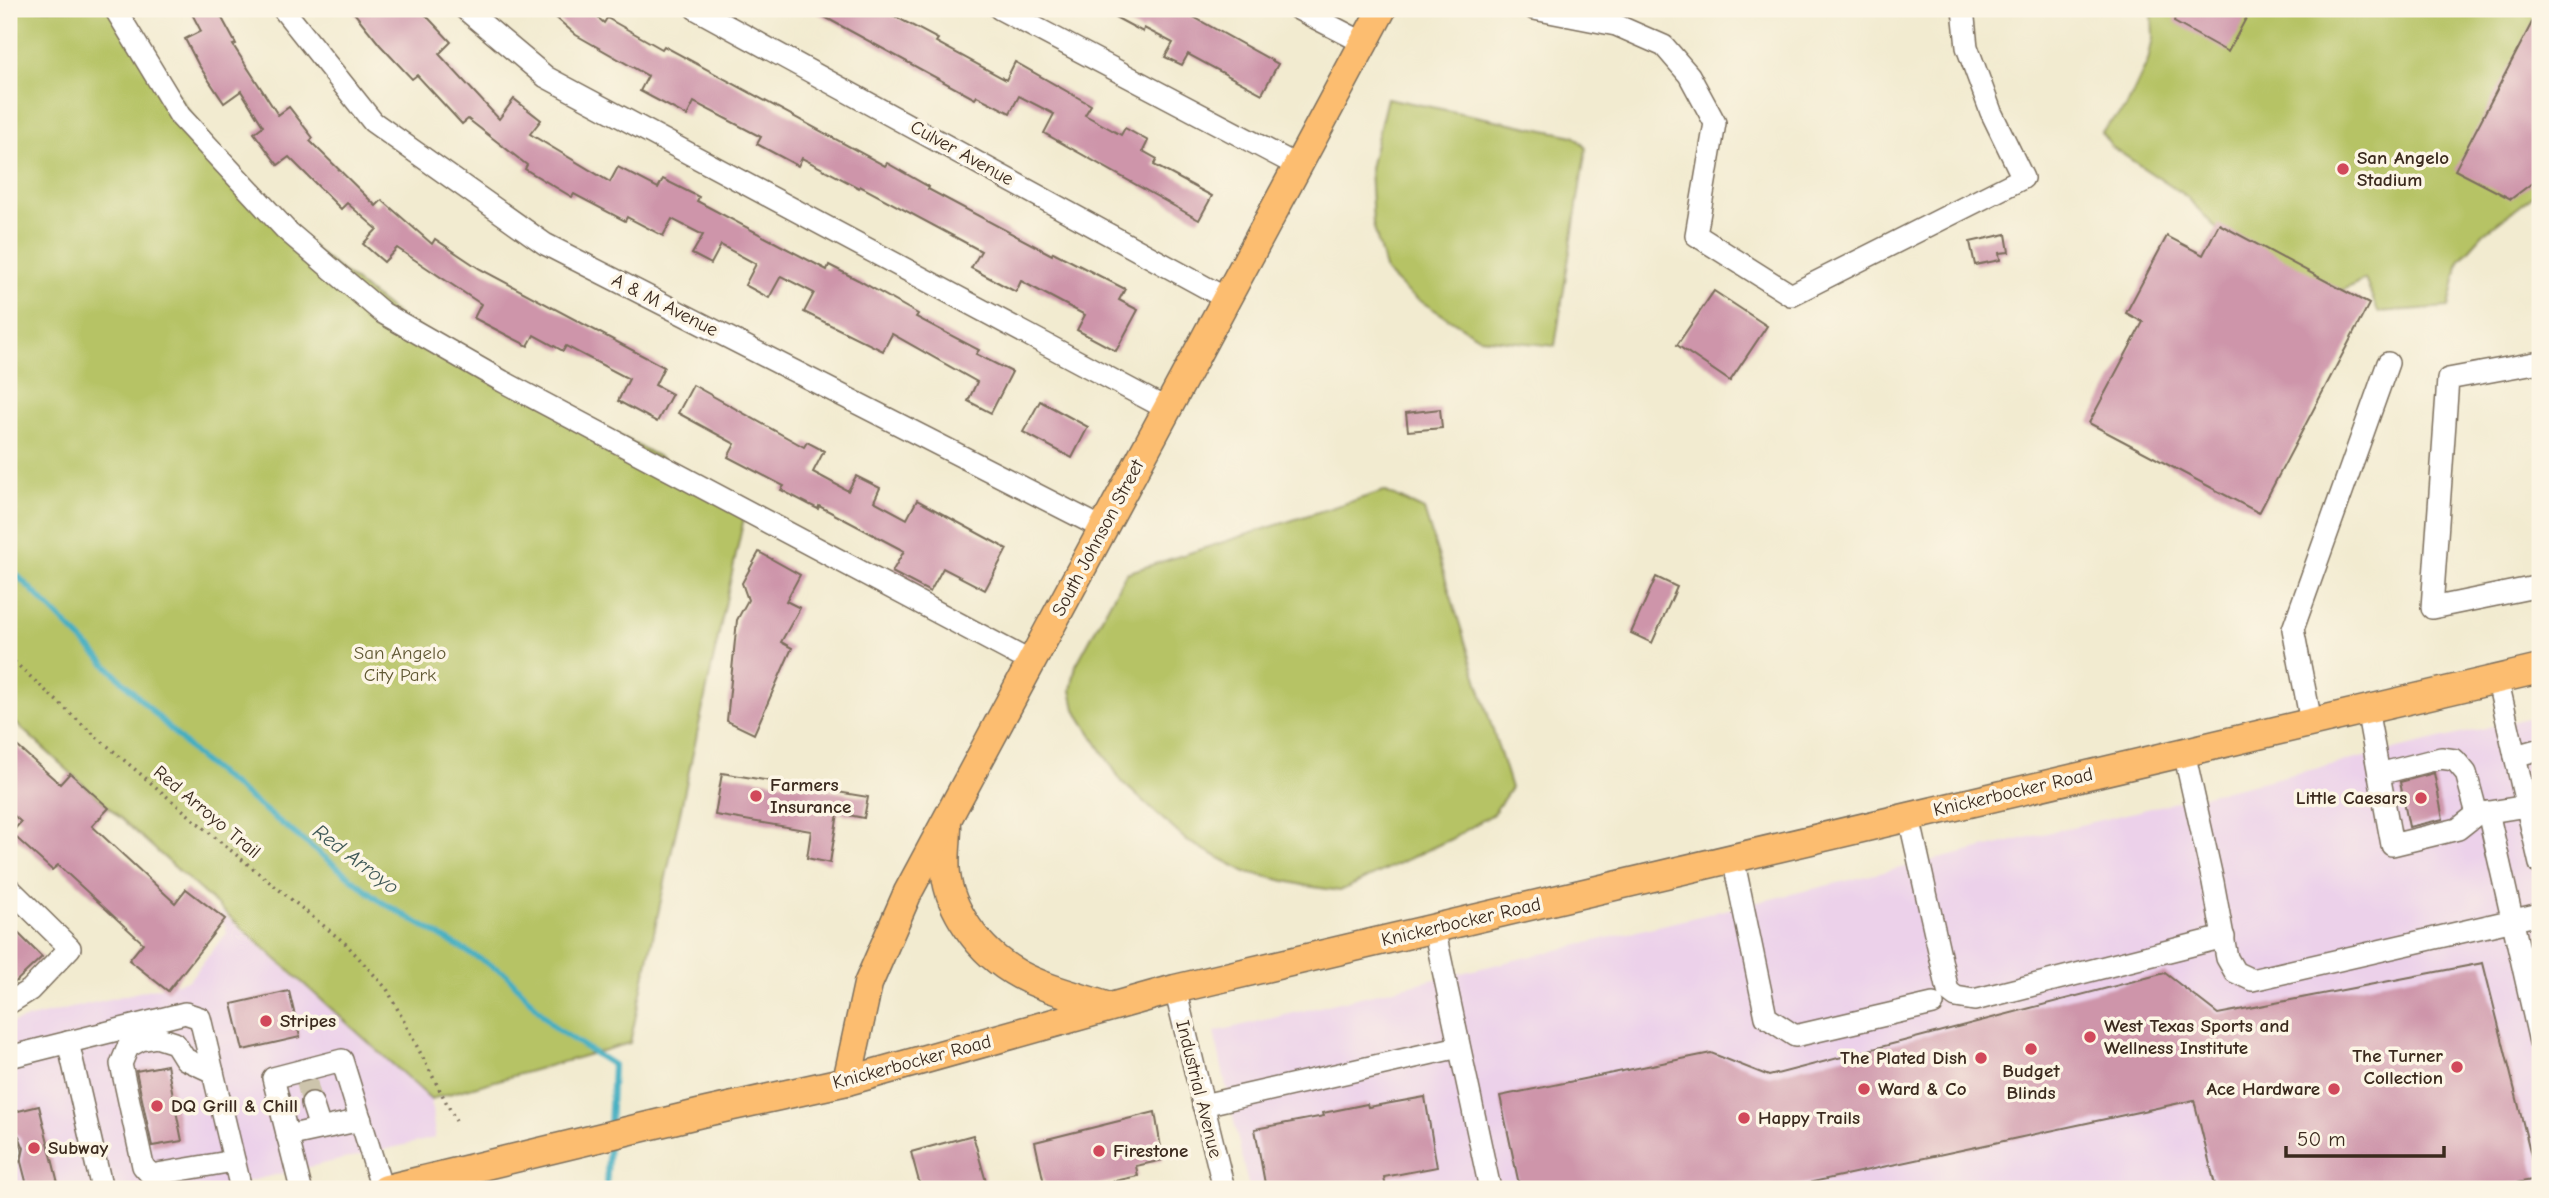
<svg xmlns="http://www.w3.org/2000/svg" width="2549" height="1198" font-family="'Comic Neue',sans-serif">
	<rect width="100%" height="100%" fill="#fcf5e5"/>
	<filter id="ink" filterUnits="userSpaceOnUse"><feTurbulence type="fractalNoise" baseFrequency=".0143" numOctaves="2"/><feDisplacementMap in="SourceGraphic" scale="14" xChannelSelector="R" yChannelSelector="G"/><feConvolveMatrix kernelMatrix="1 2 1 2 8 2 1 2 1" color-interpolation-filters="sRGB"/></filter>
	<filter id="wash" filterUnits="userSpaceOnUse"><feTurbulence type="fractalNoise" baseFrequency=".00686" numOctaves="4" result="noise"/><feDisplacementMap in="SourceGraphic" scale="28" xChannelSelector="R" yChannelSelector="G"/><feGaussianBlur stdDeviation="1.57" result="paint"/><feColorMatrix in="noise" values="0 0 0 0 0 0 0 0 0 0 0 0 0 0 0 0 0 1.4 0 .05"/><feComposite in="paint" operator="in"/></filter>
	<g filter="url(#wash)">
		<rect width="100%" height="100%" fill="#f2ebd0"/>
		<g fill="#ecd1ea">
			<polygon points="2540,715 2540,1189 1249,1189 1214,1032"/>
			<polygon points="220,911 431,1099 435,1138 214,1189 9,1189 9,1023 189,980 227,932"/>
		</g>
		<g fill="#b6c365" stroke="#787642" stroke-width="2">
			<polygon points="9,9 119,9 216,151 320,254 407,322 747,504 630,1043 431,1099 9,717"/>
			<polygon points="2152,9 2540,9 2540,190 2484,233 2459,261 2449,307 2378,312 2365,279 2337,293 2216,228 2187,197 2112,147 2101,132 2126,108 2148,61 2153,38"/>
			<polygon points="1387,98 1574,136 1586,148 1555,346 1480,338 1409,294 1386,272 1373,224 1370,168"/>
			<polygon points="1384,491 1424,510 1511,788 1493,814 1451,839 1340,891 1307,886 1246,872 1187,841 1122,782 1075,709 1071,690 1076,665 1126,573"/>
		</g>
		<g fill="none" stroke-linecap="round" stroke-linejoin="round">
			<g stroke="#43aec1" stroke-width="6">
				<polyline points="9,567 200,759 380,901 506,974 555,1028 613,1065 610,1127"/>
				<polyline points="606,1189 609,1144"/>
			</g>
		</g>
		<g id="blocks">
			<g fill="#ce95aa">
				<polygon points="202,9 217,9 236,44 233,45 278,115 289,107 313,138 310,141 376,206 382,200 432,244 435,239 480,269 664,367 655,385 672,394 657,422 618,401 629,379 566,346 563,351 534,335 528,346 497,330 474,318 481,304 397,248 384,262 363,244 377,229 347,203 341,209 289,157 278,165 254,133 263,126 241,91 224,103 198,64 185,39 201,31 192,14"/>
				<polygon points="351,9 420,9 451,42 439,54 499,119 514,99 541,120 530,134 610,182 618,167 658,188 663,179 699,197 697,201 827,270 829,265 858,280 918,314 916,317 979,350 976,354 1012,372 991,413 968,401 977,382 892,334 883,351 804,312 814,293 781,276 769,298 745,285 756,264 721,245 711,264 692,254 703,235 672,219 663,236 627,217 625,221 574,194 572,197 525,169 527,165 468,119 462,124 417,75 412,79 380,45"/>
				<polygon points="546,9 588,9 604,23 607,18 662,49 664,46 885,166 887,163 929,187 928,189 1052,255 1053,252 1125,289 1119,300 1138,310 1116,351 1077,330 1085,315 1021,281 1016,292 971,268 981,251 860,186 859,188 802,158 798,166 757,144 761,137 694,102 687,116 640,91 648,76 576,35"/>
				<polygon points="810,9 881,9 938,39 936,42 1006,80 1015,62 1091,105 1085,115 1121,135 1125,128 1148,141 1143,151 1157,159 1154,165 1212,196 1199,220 1044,133 1054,114 1019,96 1010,113 977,96 975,99"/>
				<polygon points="1100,9 1179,9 1278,64 1262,94 1188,54 1182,65 1165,57 1173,43 1144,28 1143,32"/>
				<polygon points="2176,9 2251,9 2228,52 2174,22"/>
				<polygon points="2539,9 2540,177 2511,199 2455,170"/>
				<polygon points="2219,224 2369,304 2259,513 2089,423 2143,322 2126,313 2167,236 2203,255"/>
				<polygon points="2006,234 2009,252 1999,253 2000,260 1975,265 1970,242"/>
				<polygon points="1714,291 1767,326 1730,381 1677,345"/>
				<polygon points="693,385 804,447 807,442 824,451 813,472 848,491 856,476 880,488 874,501 907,519 917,500 1007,549 985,590 943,568 930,592 892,572 904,551 819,506 818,509 781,490 784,486 728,457 735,444 678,413"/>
				<polygon points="1040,401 1088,427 1072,458 1023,432"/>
				<polygon points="1440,409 1442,428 1408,431 1406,413"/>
				<polygon points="759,552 800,575 786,601 800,608 781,642 792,648 754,734 727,721 737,620 748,600 742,583"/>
				<polygon points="1656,577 1677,587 1652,643 1631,633"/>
				<polygon points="9,739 60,784 70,773 109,808 92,826 175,903 186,889 225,919 168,991 129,960 143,943 58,865 52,870 11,833 21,822 9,811"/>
				<polygon points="722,773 868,797 864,818 838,813 830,863 807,858 811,831 715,815"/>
				<polygon points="2434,773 2443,819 2409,827 2400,782"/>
				<polygon points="9,924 42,957 9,988"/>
				<polygon points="2483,963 2537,1179 2485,1189 2216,1189 2194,1100 1780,1189 1520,1189 1500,1096 1711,1053 1769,1076 2165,973 2218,1014"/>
				<polygon points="289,991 300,1037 243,1050 232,1004"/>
				<polygon points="167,1065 182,1141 152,1146 136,1071"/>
				<polygon points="1425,1097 1437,1167 1384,1177 1386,1189 1266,1189 1255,1129 1324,1116 1323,1113 1367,1104 1368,1107"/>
				<polygon points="39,1106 58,1183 28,1189 21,1162 24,1148 19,1136 15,1134 10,1113"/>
				<polygon points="1155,1112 1163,1160 1136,1166 1138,1176 1078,1189 1061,1189 1059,1184 1045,1188 1035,1142"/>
				<polygon points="973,1135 988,1189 921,1189 911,1152"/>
			</g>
		</g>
	</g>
	<g filter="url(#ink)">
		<use href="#blocks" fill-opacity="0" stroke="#7b6e5c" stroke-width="2"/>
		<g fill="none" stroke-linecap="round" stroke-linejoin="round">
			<polyline stroke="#cdc4ac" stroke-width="21" stroke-dasharray="21 10" stroke-linecap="butt" points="306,1079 312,1103"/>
			<defs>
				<g id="minor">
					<polyline points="115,9 180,116 286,230 383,313 502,381 1031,662"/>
					<polyline points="283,9 373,122 545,244 1102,528"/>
					<polyline points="465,9 546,77 1167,409"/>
					<polyline points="696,9 1227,299"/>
					<polyline points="1000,9 1298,166"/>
					<polyline points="1298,9 1364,43"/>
					<polyline points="1534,9 1616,25 1664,46 1689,75 1715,123 1696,235 1791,295 2023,178 1991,112 1967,47 1963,9"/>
					<polyline points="2540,362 2448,379 2432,608 2540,586"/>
					<polyline points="2497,678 2540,864"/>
					<polyline points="2367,709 2392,845 2458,829 2477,814 2527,806"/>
					<polyline points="2311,722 2293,629 2388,363"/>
					<polyline points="2184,752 2213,882 2227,958 2235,972 2252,980 2540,914"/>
					<polyline points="2515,756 2540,749"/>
					<polyline points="2379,774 2441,758 2455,760 2466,773 2477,814"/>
					<polyline points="2488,812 2540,1042"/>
					<polyline points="1909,817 1948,991 1956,997 1974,1000 2224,937"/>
					<polyline points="1733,858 1766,1017 1795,1036 1933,1004"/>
					<polyline points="9,888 70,948 30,990 9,1003"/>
					<polyline points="1434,928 1490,1189"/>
					<polyline points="1175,989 1224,1189"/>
					<polyline points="68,1042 102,1189"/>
					<polyline points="9,1057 185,1013 200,1018 241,1189"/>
					<polyline points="213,1072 185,1059 175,1043 156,1037 141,1040 128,1047 121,1064 143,1166 151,1175 234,1161"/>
					<polyline points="312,1103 320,1128"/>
					<polyline points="1203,1105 1459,1047"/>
					<polyline points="287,1136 361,1120"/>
					<polyline points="9,1145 11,1152 9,1157"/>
					<polyline points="301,1189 273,1078 342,1060 382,1189"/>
				</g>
				<g id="major">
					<path d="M 947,826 C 947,841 944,859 946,874 C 948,894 957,912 968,928 C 1004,981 1052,988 1109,1007"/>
					<polyline points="847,1081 868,984 908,892 1382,9"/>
					<polyline points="386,1189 706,1112 847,1081 1175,989 2540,669"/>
				</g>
			</defs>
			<use href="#minor" stroke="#7b6e5c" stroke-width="24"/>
			<use href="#major" stroke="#7b6e5c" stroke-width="31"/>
			<polyline stroke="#7b6e5c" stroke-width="3.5" stroke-dasharray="2 5" stroke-linecap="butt" points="9,657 84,726 218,840 346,944 387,989 456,1121"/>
			<use href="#minor" stroke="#fff" stroke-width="21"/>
			<use href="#major" stroke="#fcbd6f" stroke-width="28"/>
		</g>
	</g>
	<g fill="#d1495b" stroke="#fcf5e5" stroke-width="2.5">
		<circle cx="2343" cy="169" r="7"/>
		<circle cx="756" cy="796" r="7"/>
		<circle cx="2421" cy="798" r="7"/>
		<circle cx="266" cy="1021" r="7"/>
		<circle cx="2090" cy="1037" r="7"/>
		<circle cx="2031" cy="1049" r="7"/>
		<circle cx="1981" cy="1058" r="7"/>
		<circle cx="2457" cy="1067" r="7"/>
		<circle cx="1864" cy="1089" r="7"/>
		<circle cx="2334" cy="1089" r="7"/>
		<circle cx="157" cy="1106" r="7"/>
		<circle cx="1744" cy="1118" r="7"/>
		<circle cx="34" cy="1148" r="7"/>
		<circle cx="1099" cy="1151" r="7"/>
	</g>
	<g text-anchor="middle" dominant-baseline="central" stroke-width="7" stroke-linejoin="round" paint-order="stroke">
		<g font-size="19" fill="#3b2a1e" stroke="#fcf5e5">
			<text transform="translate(962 153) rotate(29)">Culver Avenue</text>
			<text transform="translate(665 305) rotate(27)">A &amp; M Avenue</text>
			<text transform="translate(1098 538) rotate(-62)">South Johnson Street</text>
			<text transform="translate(2013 792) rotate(-13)">Knickerbocker Road</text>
			<text transform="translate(207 812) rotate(40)">Red Arroyo Trail</text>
			<text transform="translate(1461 922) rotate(-13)">Knickerbocker Road</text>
			<text transform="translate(912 1062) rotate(-15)">Knickerbocker Road</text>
			<text transform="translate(1199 1089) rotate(76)">Industrial Avenue</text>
		</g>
		<g font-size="19" font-weight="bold" fill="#3b2a1e" stroke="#fcf5e5" text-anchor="start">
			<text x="2357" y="158">San Angelo<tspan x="2357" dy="22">Stadium</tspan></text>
			<text x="770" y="785">Farmers<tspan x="770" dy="22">Insurance</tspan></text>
			<text x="2407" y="798" text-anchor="end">Little Caesars</text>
			<text x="280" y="1021">Stripes</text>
			<text x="2104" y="1026">West Texas Sports and<tspan x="2104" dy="22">Wellness Institute</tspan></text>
			<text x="2443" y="1056" text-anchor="end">The Turner<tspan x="2443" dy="22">Collection</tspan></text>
			<text x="1967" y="1058" text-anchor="end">The Plated Dish</text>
			<text x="2031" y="1071" text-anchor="middle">Budget<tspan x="2031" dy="22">Blinds</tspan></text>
			<text x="1878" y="1089">Ward &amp; Co</text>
			<text x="2320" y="1089" text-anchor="end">Ace Hardware</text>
			<text x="171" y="1106">DQ Grill &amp; Chill</text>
			<text x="1758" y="1118">Happy Trails</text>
			<text x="48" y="1148">Subway</text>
			<text x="1113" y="1151">Firestone</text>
		</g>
		<g font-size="19" fill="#605833" stroke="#fcf5e5">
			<text x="400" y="653">San Angelo<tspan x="400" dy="22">City Park</tspan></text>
		</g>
		<g font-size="21" font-style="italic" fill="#3e5857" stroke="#fcf5e5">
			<text transform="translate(356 859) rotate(37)">Red Arroyo</text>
		</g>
	</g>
	<rect width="2549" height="1198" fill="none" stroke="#fcf5e5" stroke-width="35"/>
	<path d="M2286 1146v10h158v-10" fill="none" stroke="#3b2a1e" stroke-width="3.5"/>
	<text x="2297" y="1146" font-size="21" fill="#3b2a1e" stroke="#fcf5e5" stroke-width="5" paint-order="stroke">50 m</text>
</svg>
